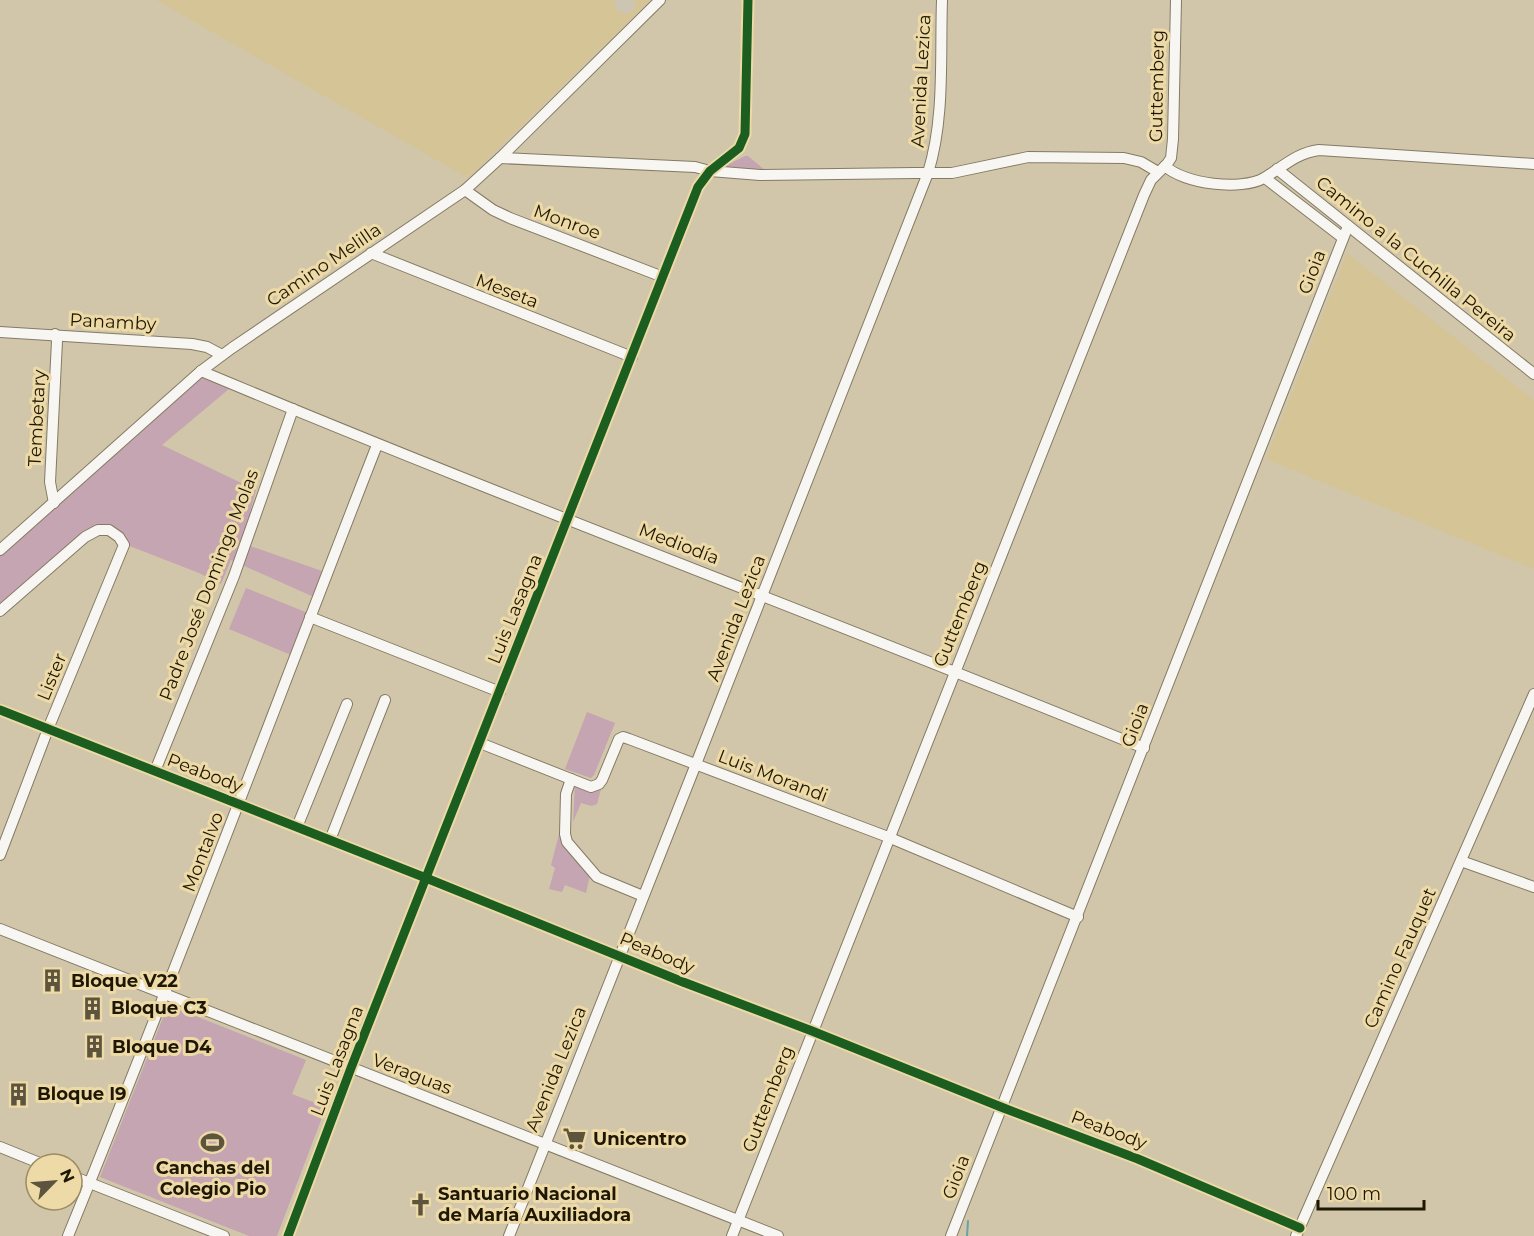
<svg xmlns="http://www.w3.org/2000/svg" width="1534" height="1236" font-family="Montserrat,sans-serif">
	<rect width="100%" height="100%" fill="#d1c6a9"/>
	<g fill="#d5c496">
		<polygon points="156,0 650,0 468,178"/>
		<polygon points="1347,253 1534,400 1534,569 1266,459"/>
	</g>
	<g fill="#c4a5b1">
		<polygon points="745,156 748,156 765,170 723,167"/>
		<polygon points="203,377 209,378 229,389 162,445 256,490 242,543 322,571 316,598 231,560 221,584 199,573 127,545 99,526 86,530 0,604 0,554 200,378"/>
		<polygon points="246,588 308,613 291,655 229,629"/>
		<polygon points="587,712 615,723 594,775 591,778 565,769"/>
		<polygon points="575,784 601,789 597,804 592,806 581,803 573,822"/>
		<polygon points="559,834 590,875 586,893 565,885 562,892 549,889 555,868 551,865"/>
		<polygon points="168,1005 306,1060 292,1094 326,1107 277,1236 249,1236 100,1177"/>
	</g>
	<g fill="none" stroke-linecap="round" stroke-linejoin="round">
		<polyline stroke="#64a4a6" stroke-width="2" points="967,1236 968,1221"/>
		<polyline stroke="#ccc5b2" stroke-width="20" points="625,0 625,4"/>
		<defs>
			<g id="minor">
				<polyline points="500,158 695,167 710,171 760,175 915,173 952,173 1028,157 1124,158 1141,162 1158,172"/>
				<path d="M 1165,166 C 1184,184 1241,191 1264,178 C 1283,167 1296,153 1319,150 L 1534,164"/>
				<polyline points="1277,169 1534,374"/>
				<polyline points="1265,178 1343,238"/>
				<polyline points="465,190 493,210 510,218 663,277"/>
				<polyline points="371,253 632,357"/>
				<polyline points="0,332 192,344 207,347 222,355"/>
				<path d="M 201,371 C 513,502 831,620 1144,748"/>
				<polyline points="54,503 50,482 57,341 55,334"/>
				<polyline points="0,550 201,371 232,348 465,190 500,158 660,0"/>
				<polyline points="0,611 85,537 98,530 109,530 119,537 124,545 48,729 0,855"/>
				<polyline points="310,617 500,692"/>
				<polyline points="0,710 426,878 683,982 812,1031 1001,1107 1138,1159 1300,1228"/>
				<polyline points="480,743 591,787 599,784 602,780 619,739 623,737 629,739 888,837 1078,917"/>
				<polyline points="155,771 234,576 293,409"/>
				<polyline points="571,779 566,794 565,834 567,842 597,877 643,896"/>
				<polyline points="297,827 347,704"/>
				<polyline points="330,840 385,700"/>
				<polyline points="1461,861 1534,887"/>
				<polyline points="0,929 778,1236"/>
				<polyline points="0,1147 42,1164"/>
				<polyline points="72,1176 224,1236"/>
				<path d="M 68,1236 C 175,974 274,709 377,445"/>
				<polyline points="288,1236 351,1068 698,187 710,171 739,148 745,134 748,0"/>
				<path d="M 509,1236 L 696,764 L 928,173 C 945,118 940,58 942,0"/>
				<polyline points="732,1236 1144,195 1151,180 1167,164 1171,158 1173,139 1176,0"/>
				<polyline points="951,1236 1348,226"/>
				<polyline points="1296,1236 1534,694"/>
			</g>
		</defs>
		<use href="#minor" stroke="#837b64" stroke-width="12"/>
		<use href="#minor" stroke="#f8f6f2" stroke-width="10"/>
		<defs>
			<g id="cycleway">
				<polyline points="0,710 426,878 683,982 812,1031 1001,1107 1138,1159 1300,1228"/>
				<polyline points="288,1236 351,1068 698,187 710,171 739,148 745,134 748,0"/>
			</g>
		</defs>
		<use href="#cycleway" stroke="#eedaa6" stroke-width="13"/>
		<use href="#cycleway" stroke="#1b5e20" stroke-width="9"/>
	</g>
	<defs>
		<symbol id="building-bare" viewBox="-9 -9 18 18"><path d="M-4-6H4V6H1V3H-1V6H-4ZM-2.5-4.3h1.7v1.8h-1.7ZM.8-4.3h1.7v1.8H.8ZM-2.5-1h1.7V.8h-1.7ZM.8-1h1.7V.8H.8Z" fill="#5d543e" stroke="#eedaa6" stroke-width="2.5" paint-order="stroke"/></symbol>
		<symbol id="supermarket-bare" viewBox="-9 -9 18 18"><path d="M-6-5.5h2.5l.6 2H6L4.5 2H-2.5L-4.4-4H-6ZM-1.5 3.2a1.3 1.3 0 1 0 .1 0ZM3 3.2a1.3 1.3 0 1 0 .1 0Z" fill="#5d543e" stroke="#eedaa6" stroke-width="2.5" paint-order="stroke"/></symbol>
		<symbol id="stadium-bare" viewBox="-9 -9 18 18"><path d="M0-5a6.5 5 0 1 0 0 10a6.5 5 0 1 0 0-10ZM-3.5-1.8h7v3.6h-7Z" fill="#5d543e" stroke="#eedaa6" stroke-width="2.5" paint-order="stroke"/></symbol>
		<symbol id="church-bare" viewBox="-9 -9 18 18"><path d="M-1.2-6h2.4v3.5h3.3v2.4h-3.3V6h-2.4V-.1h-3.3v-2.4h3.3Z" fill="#5d543e" stroke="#eedaa6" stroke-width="2.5" paint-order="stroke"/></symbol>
	</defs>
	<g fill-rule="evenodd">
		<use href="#building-bare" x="36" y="964" width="33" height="33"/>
		<use href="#building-bare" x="76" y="992" width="33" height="33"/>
		<use href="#building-bare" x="78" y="1030" width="33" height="33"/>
		<use href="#building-bare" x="2" y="1078" width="33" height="33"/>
		<use href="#supermarket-bare" x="558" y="1122" width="33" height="33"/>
		<use href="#stadium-bare" x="196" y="1126" width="33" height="33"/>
		<use href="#church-bare" x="404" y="1188" width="33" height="33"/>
	</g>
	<g text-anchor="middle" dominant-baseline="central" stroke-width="6" stroke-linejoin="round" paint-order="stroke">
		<g font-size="18" fill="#1e1704" stroke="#eedaa6">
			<text transform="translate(921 81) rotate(-87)">Avenida Lezica</text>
			<text transform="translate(1157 86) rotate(-89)">Guttemberg</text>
			<text transform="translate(567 222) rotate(20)">Monroe</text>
			<text transform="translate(1416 259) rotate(39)">Camino a la Cuchilla Pereira</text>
			<text transform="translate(324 265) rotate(-34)">Camino Melilla</text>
			<text transform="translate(1312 272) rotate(-69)">Gioia</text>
			<text transform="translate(507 291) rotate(21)">Meseta</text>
			<text transform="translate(113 322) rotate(3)">Panamby</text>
			<text transform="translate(37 418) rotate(-87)">Tembetary</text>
			<text transform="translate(679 544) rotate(21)">Mediodía</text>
			<text transform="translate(209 585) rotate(-69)">Padre José Domingo Molas</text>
			<text transform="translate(515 609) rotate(-68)">Luis Lasagna</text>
			<text transform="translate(960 614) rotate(-68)">Guttemberg</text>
			<text transform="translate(736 618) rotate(-69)">Avenida Lezica</text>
			<text transform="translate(52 677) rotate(-68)">Lister</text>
			<text transform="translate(1135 725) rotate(-69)">Gioia</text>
			<text transform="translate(205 773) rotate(21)">Peabody</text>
			<text transform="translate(773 776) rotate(21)">Luis Morandi</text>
			<text transform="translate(203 852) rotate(-69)">Montalvo</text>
			<text transform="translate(657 953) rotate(23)">Peabody</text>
			<text transform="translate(1400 958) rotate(-66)">Camino Fauquet</text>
			<text transform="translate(337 1061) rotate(-69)">Luis Lasagna</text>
			<text transform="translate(556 1069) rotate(-68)">Avenida Lezica</text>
			<text transform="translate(412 1074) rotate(21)">Veraguas</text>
			<text transform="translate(768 1099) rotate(-69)">Guttemberg</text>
			<text transform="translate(1109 1130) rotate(21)">Peabody</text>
			<text transform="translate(956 1177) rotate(-69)">Gioia</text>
		</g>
		<g font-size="18" font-weight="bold" fill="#1e1704" stroke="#eedaa6" text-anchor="start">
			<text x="71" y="981">Bloque V22</text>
			<text x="111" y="1008">Bloque C3</text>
			<text x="112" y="1047">Bloque D4</text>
			<text x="37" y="1094">Bloque I9</text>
			<text x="593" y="1139">Unicentro</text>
			<text x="213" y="1168" text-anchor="middle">Canchas del<tspan x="213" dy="21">Colegio Pio</tspan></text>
			<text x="438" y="1194">Santuario Nacional<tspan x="438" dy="21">de María Auxiliadora</tspan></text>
		</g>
	</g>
	<g transform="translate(54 1182) rotate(65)"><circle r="28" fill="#eedaa6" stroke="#9b8c65" stroke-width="1.5"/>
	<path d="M0-4.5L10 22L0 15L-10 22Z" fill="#5d543e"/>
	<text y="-9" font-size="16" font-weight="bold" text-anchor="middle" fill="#1e1704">N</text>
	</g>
	<path d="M1318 1200v9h106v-9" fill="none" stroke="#1e1704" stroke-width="3"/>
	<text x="1327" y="1200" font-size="18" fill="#1e1704" stroke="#eedaa6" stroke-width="4.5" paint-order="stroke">100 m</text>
</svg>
